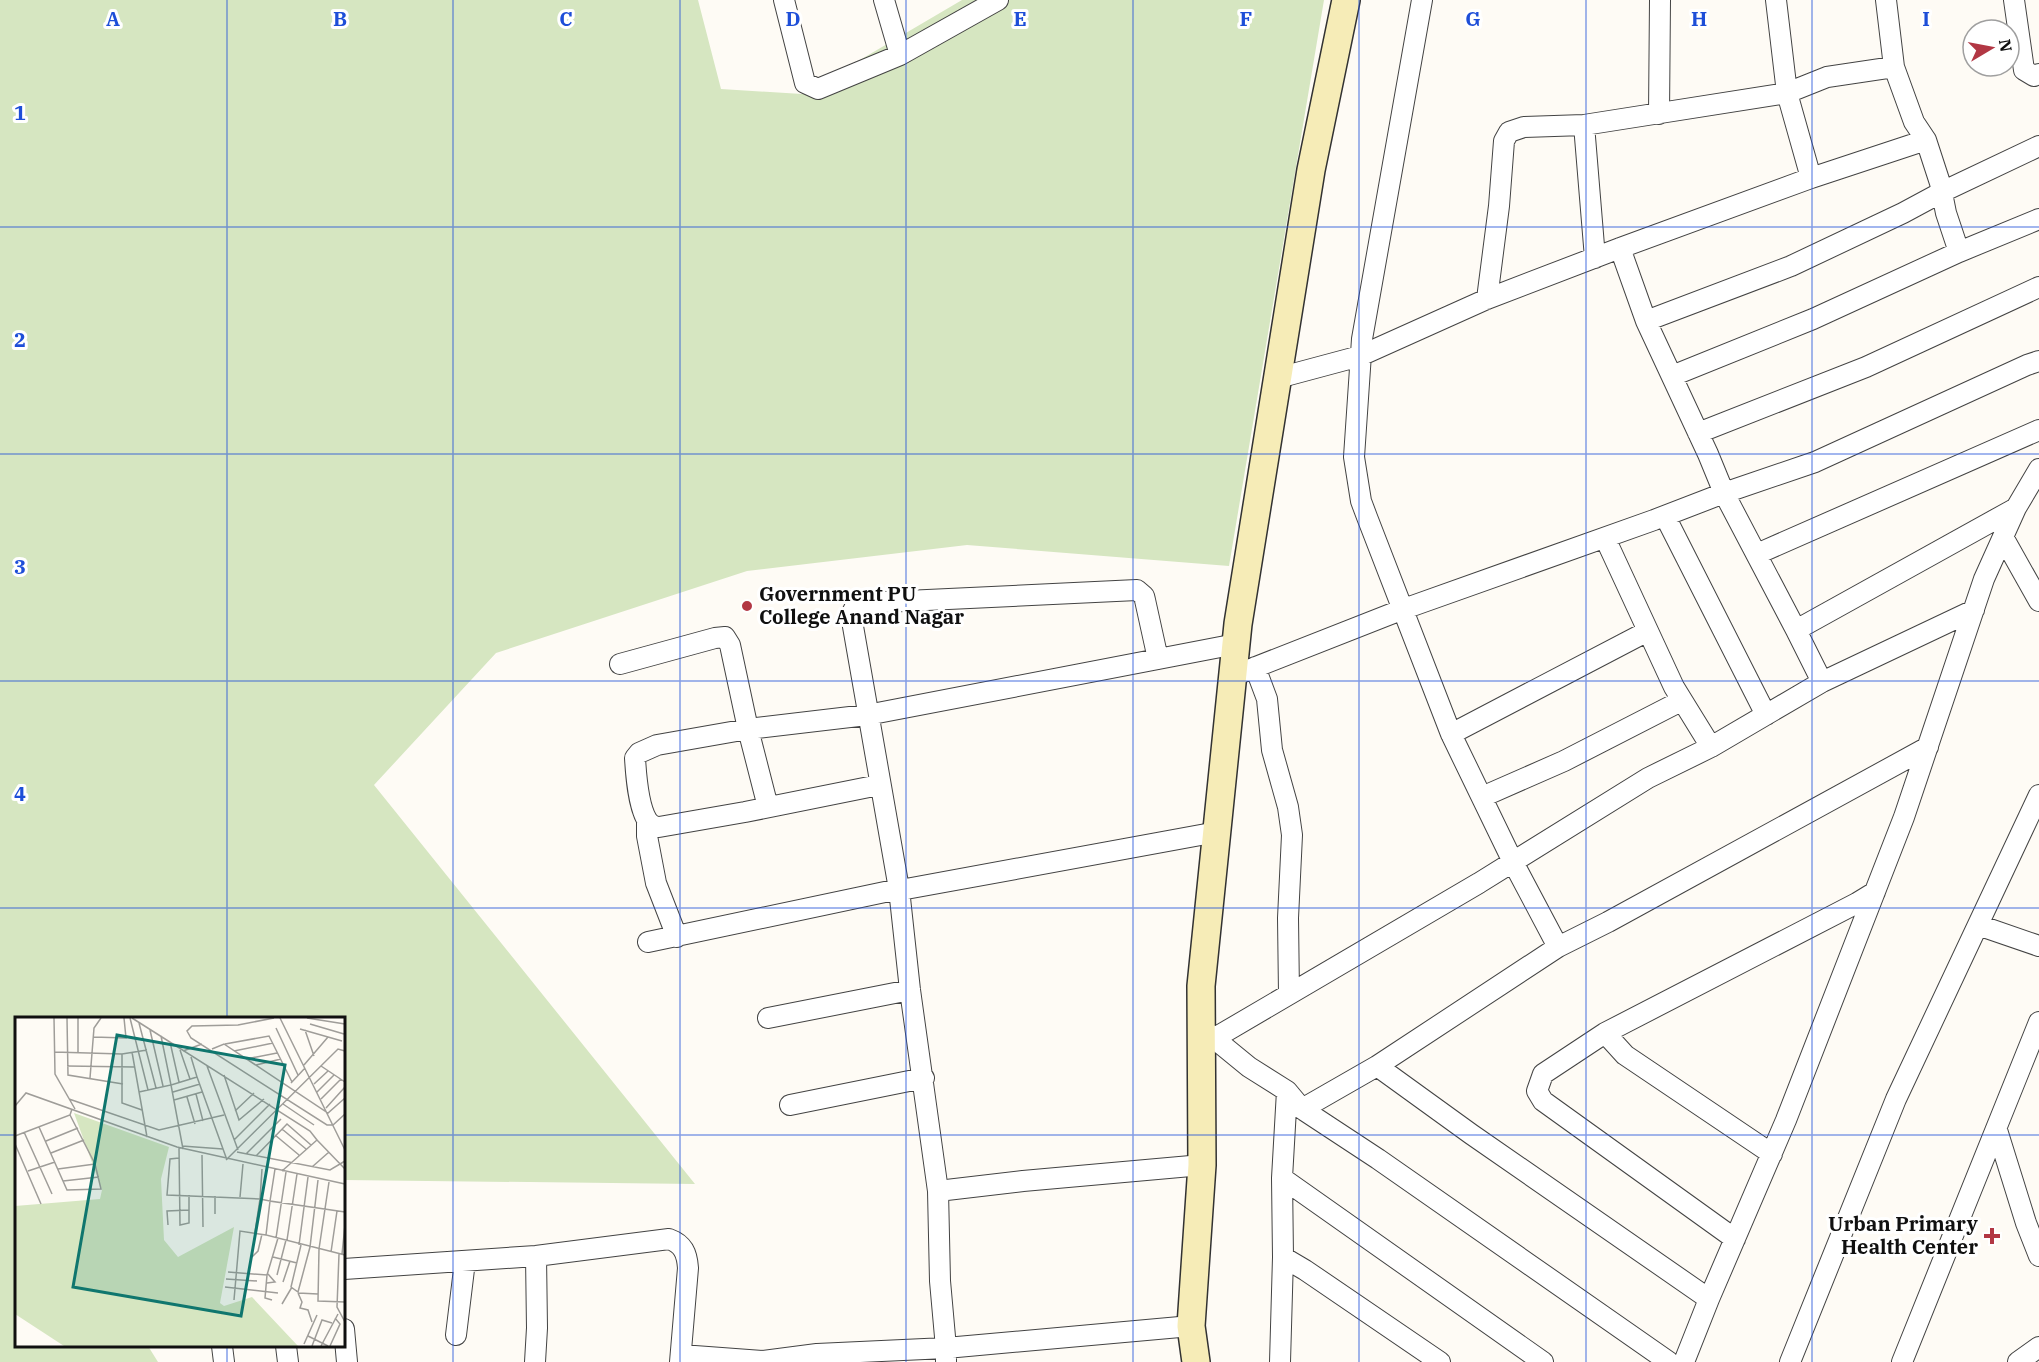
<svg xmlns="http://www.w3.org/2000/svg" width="2039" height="1362" viewBox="0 0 2039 1362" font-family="'IBM Plex Serif',serif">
<rect width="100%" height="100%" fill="#fefbf5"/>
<!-- green -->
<path fill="#d6e6c1" d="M0 0H698L721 89 802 94 962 0H1324L1229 566 967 545 747 571 496 653 374 785 695 1184 344 1180V1018H16V1346H148L158 1362H0Z"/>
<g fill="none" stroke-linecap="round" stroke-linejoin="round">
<!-- street casing -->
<g stroke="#434343" stroke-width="22">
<path id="street" d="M784 0 805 83 818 89 900 55 998 0
M884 0 900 55
M1422 0 1362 339 1354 457 1361 501 1367 517 1451 734 1513 862 1558 947
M1776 0 1787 93 1811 178
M1886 0 1894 67 1914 122 1926 140 1940 183 1946 213 1959 252
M2014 0 2024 70 2034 76 2039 74
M1659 114 1660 0
M1584 125 1595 258
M1620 248 1646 321 1708 454 1724 493 1815 462 2027 365 2039 361
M1487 299 1499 206 1504 141 1509 132 1524 127 1584 125 1787 93 1827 77 1894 67
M1646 321 1791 266 1903 213 1942 192 2039 146
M1672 376 1813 319 1959 252 2039 219
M1278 378 1360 356 1487 299 1620 248 1811 178 1926 140
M1698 433 1866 367 2039 287
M1665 516 1766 715
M2003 537 2039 601
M1605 538 1674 687 1711 747
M1757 554 2039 430
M1796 630 2016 508
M1158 659 1145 600 1144 596 1137 590 863 603 855 607 851 615 899 889 910 990 938 1191 940 1281 946 1348 1191 1326
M620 664 715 638 725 637 730 645 748 729 768 807
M1255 667 1267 699 1272 750 1288 807 1292 835 1288 918 1289 994
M1822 682 1974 610
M1451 734 1648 631
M879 785 745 812 659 827C654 827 650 825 647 820 638 805 636 775 635 758L639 753 657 745 748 729 867 715 1236 644
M1482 797 1564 761 1681 701
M647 821V836L656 883 677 937
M1978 925 2039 946
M648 942 899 889H906L1217 832
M768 1018 910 990
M1205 1031 1249 1067 1287 1091 1302 1109 1378 1159 1669 1362
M1605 1033 1625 1055 1772 1154
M1213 1039 1479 883 1648 778 1711 747 1822 682 1796 630 1724 493 1654 520 1401 610 1233 676
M1377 1066 1471 1134 1709 1299
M790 1105 924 1078
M1302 1109 1377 1066 1558 947 1608 922 1928 747
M1997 1130 2026 1223 2039 1256
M1282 1178 1543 1362
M938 1191 1023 1181 1202 1165
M1735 1239 1543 1101 1537 1091 1543 1074 1605 1033 1857 903 1875 892
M1283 1257 1305 1270 1440 1362
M344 1269 536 1256 669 1239C683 1244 687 1253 688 1268L680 1362
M344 1329 347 1362
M456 1335 465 1261
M222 1346 224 1362
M286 1346 288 1362
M681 1355 762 1361 817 1354 946 1348V1362
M535 1362 537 1328 536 1256
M1280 1362 1283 1257 1282 1178 1287 1091
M1684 1362 1709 1299 1786 1120 1904 817 1984 579 2016 508 2039 469
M1790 1362 1896 1099 2039 795
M1902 1362 2039 1022
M2018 1362 2039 1347"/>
</g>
<!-- secondary casing -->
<g stroke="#323232" stroke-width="30">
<path id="secondary" d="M1196 1362 1191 1326 1202 1165 1201 986 1238 624 1311 170 1346 0"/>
</g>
<!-- street -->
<use href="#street" stroke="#fff" stroke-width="20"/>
<!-- secondary -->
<use href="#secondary" stroke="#f6ecb7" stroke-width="27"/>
</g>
<!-- grid -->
<path fill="none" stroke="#1d4ed8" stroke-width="1.5" stroke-opacity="0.55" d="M227 0V1018M453 0V1362M680 0V1362M906 0V1362M1133 0V1362M1359 0V1362M1586 0V1362M1812 0V1362M0 227H2039M0 454H2039M0 681H2039M0 908H2039M0 1135H16M344 1135H2039M227 1346V1362"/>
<!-- markers -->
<g fill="#b23744" stroke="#fff" stroke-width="2">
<circle cx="747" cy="606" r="6"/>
<path d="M1989 1227h6v6h6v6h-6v6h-6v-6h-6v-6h6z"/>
</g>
<g text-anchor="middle" stroke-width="6" stroke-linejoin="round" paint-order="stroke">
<!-- poi labels -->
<g font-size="20" font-weight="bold" fill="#101010" stroke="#fff" text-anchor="start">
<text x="759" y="601">Government PU<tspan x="759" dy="23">College Anand Nagar</tspan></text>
<text x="1978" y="1231" text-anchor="end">Urban Primary<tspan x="1978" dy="23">Health Center</tspan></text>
</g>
</g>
<!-- overview -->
<g transform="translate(15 1017)">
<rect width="330" height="330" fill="#fefbf5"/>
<path d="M59 96 154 130 146 162 149 223 163 240 219 210 205 286 209 289 237 280 283 329H49L0 297V189L85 182 87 173Z" fill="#d6e6c1"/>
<path fill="none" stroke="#9f9d99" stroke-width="1.5" d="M39 1 40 57 60 92M52 1 53 58 108 67M63 1V35M115 1 133 73M117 1 295 114 302 123 267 154M259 1 223 8 177 9 172 14 176 21 312 108H318L330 97M265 1 330 133M292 1 330 7M124 6 141 71M295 7 329 17M261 11 283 58M285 12 327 24M135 13 148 69M290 13 299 39M78 20 111 21 109 1M155 25 164 65M210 27 254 19 277 65M197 32 209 27 313 96 330 81M165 33 175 62M168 34 187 27M219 34 258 26M39 35 107 37 132 33M117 35 132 120M107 37V86L127 93M176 40 182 60M231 42 262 36M241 48 266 42M289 48 313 20M52 49 119 50M192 49 223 133M306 49 330 65M209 58 224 103 249 82M75 61 79 11 86 1M276 66 290 51M299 67 313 54M124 75 156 68 146 19M158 75 185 67M302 75 319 58M181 77 188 104M172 80 180 107M54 82 144 113 209 98M306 82 326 62M159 83 187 75M268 87 299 108M0 89 11 76 162 130 330 167M311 91 330 70M220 94 239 76M24 110 52 173 86 172 80 147 55 98M267 112 291 132M9 115 37 177M260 118 284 138M0 119 55 98 57 92M219 123 255 87M302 123 330 152M31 124 63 111M0 127 26 187M167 129 208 132M164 131 165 208 174 206V178M168 132 156 68 182 60 212 143M222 135 315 153 330 144M36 136 69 123M231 137 266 102M187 138 188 210M241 139 272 107 296 128M164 141 155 142 152 178 245 182 247 152M211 143 323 32 330 34M297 150 314 135M43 152 80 147M260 152 255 184 330 195M13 154 40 145M48 164 84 160M314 165 304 232 303 284 330 285M200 179V197M225 180 228 147M153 208 152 194 174 193M240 215 245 182 255 184 251 218 330 238M261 221 271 155M272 223 282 157M284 228 293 160M286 228 276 270 283 275 295 230 303 163M316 235 322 194M324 237 322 290 330 305M327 237 330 208M237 240 243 234 247 217M258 240 282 246M213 255 252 258 263 221M252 258 250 281 257 283M262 258 271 223M211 262 242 264M268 265 275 244M252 266 260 265 253 257M210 270 263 276M283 276 287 285 285 291 293 293 297 305M283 276 303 277M219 283 225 214 251 218M267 287 277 270M293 319 313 329M289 327 302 298M297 329 307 303 317 306M306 329 323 297M315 329 325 307 320 301"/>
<path fill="#0f766e" fill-opacity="0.15" stroke="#0f766e" stroke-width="3" d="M102 18 270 48 226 299 58 270Z"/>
<rect width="330" height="330" fill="none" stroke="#101010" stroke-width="3"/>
</g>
<g font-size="20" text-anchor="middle" font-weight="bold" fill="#1d4ed8" stroke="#fff" stroke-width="6" stroke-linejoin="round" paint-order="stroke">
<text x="113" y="26">A</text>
<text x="340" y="26">B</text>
<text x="566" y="26">C</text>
<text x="793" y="26">D</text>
<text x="1020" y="26">E</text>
<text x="1246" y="26">F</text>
<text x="1473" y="26">G</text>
<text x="1699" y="26">H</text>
<text x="1926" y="26">I</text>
<text x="20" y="120">1</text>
<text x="20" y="347">2</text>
<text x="20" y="574">3</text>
<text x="20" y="801">4</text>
</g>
<!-- north arrow -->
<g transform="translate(1991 48) rotate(80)"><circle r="28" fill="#ffffff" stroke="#9f9f9f" stroke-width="1.5"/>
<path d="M0-4.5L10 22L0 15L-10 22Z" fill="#b23744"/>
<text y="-9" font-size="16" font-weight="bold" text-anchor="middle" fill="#101010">N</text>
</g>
</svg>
